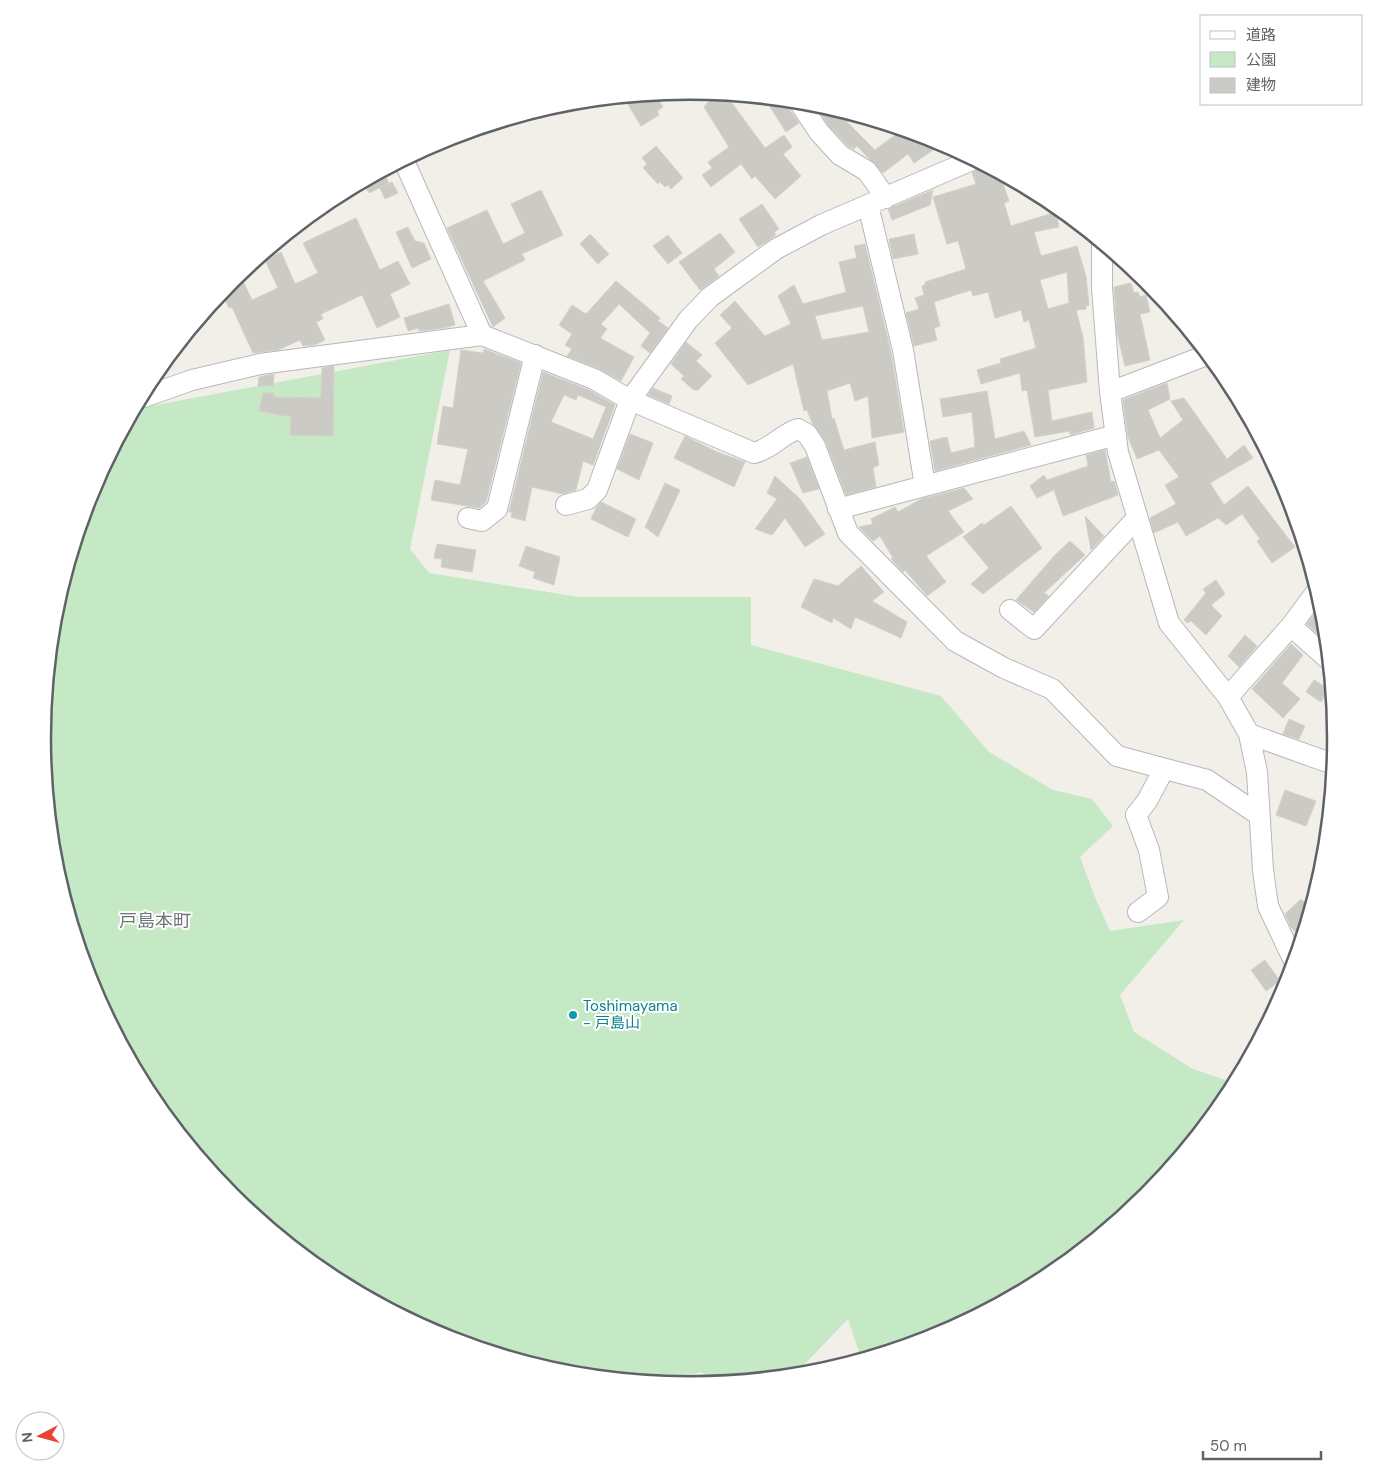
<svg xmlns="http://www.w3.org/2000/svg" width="1378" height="1476" viewBox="0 0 1378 1476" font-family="'DM Sans','Noto Sans JP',sans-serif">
<rect width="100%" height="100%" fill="#f1efe8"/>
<!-- green -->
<path fill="#c5e8c5" d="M450 350 410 549 429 573 579 597H751V645L941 696 989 752 1053 790 1092 799 1113 826 1080 857 1094 895 1110 931 1184 920 1120 995 1134 1032 1193 1069 1234 1083 1226 1097 1146 1195 1048 1276 936 1335 861 1358 848 1319 795 1374 719 1382 701 1372 665 1382 563 1372 441 1335 330 1275 232 1195 151 1097 92 985 55 864 43 738 55 612 92 490 135 409Z"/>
<!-- building -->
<path fill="#cccac5" stroke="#d6d1c6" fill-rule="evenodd" d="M715 94 726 95 765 148 784 135 792 147 783 154 801 176 775 199 755 176 752 179 741 164 711 187 702 175 712 168 708 162 729 147 704 107Z
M655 95 663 107 657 111 659 115 641 126 626 101 633 97Z
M765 99 787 101 789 109 799 123 786 132Z
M815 104 847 114 842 117 875 150 902 130 942 144 914 163 908 154 883 173 857 146 854 149 848 146 828 125Z
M656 146 683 178 671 189 668 185 665 187 660 182 658 184 643 168 647 164 642 158Z
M982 165 1000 175 1009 201 1004 203 1011 226 1056 212 1059 227 1034 232 1041 256 1077 246 1086 276 1089 305 1086 306V309L1076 310 1083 337 1087 382 1048 390 1052 421 1092 412 1094 428 1070 435V431L1035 437 1027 390 1022 391 1020 373 981 384 977 370 1001 363 1000 359 1036 348 1029 320 1024 322 1021 310 995 318 988 292 973 296 971 290 934 302 940 326 934 328 937 340 914 346 906 313 919 309 915 298 924 295 922 286 926 284 925 282 966 269 958 241 947 244 933 197 976 184 972 173ZM1067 272 1069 303 1048 309 1040 280Z
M383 172 389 183 369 193 363 183Z
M392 182 398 193 385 199 380 188Z
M541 190 563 235 522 254 525 260 483 281 505 318 493 327 447 228 487 210 503 244 525 233 511 204Z
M933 190 930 205 892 220 888 209Z
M762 204 779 229 774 232 776 235 758 247 739 219Z
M356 218 380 270 398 261 410 284 390 294 400 317 377 328 362 295 321 314 323 319 316 322 325 340 314 345 303 346 300 340 278 350 253 353 232 307 229 308 222 293 232 281 241 277 252 300 278 288 265 260 281 252 295 284 318 273 303 243Z
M408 227 415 241 424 243 431 259 412 268 396 232Z
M720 233 735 252 714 269 719 276 700 290 679 262Z
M590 234 609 254 598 264 580 244Z
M914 234 918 254 893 259 889 239Z
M668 235 682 253 668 264 653 246Z
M865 244 891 352 904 432 872 438 868 396 855 401 850 383 827 391 832 419 834 418 844 450 875 442 879 465 873 468 876 487 846 495 826 442 812 423 807 410 804 411 793 364 748 385 715 343 732 328 720 315 735 301 765 336 791 324 778 296 794 285 803 304 846 292 839 262 857 258 854 246ZM863 306 869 332 822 340 815 316Z
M616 281 660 318 658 321 668 328 650 353 641 346 650 333 619 304 601 324 607 329 600 338 634 357 621 381 598 368 567 356 572 349 565 345 572 334 559 325 572 305 586 314Z
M1131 283 1134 293 1138 292 1140 297 1146 295 1150 312 1140 314 1150 360 1125 366 1117 333 1114 287Z
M449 304 455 325 444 328 419 331 418 328 408 331 404 318Z
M686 342 702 355 696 361 712 376 698 390H694L681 379 684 376 671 364Z
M484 349 521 363 486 502 479 508 431 500 435 480 460 485 468 449 437 444 443 406 453 408 461 350 483 353Z
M334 366 333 436 290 435 291 417 259 411 263 393H274V397L321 398 322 368Z
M543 372 589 390 615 405 593 465 583 461 576 490 563 494 532 487 525 521 511 517 512 512H509ZM564 395 576 400 578 395 606 407 593 439 551 422Z
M274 374 273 386H258L259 377Z
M1167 383 1170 399 1148 410 1160 438 1183 420 1171 401 1184 398 1227 459 1244 445 1253 458 1210 483 1224 505 1248 486 1295 547 1272 563 1257 541 1260 539 1242 514 1226 525 1218 518 1186 536 1178 522 1154 533 1150 518 1176 504 1165 485 1179 477 1159 450 1137 459 1128 437 1123 400Z
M653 388 672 396 669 404 648 395Z
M987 391 995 439 1024 431 1031 445 935 471 930 441 947 437 951 453 975 447 972 412 943 417 940 399Z
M630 434 653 443 639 480 617 469Z
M685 436 717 452 745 462 734 487 674 458Z
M1105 450 1111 482 1114 481 1118 495 1063 516 1054 490 1037 498 1030 486 1044 475 1047 480 1088 466 1086 455Z
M807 457 819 489 803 493 790 463Z
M775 476 800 499 825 534 805 547 785 518 772 535 755 529 777 499 767 493Z
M665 483 680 490 658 537 645 527Z
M964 488 973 499 948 511 964 532 926 556 946 582 927 596 905 570 903 572 891 559 893 558 880 536 873 541 859 527 873 524 871 519 895 507 898 512 921 499Z
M601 502 636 519 628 537 591 519 596 508Z
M1011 506 1042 548 983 594 971 584 989 568 963 537 982 523 984 525Z
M1085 516 1104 536 1091 550Z
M1070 541 1085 555 1044 593 1049 596 1034 612 1016 600 1055 555Z
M437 544 476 550 472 572 441 567 442 559 434 558Z
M526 546 560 557 554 585 533 578 535 572 519 566Z
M861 566 884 592 872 601 907 622 901 638 855 617 851 629 833 618 832 623 801 607 814 579 838 586Z
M1216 580 1225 594 1211 605 1222 616 1206 635 1191 621 1187 623 1184 620 1206 593 1203 589Z
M1318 610 1323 615 1325 627 1319 635 1307 624Z
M1245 635 1257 646 1239 667 1228 656Z
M1291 644 1303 655 1282 683 1300 699 1283 718 1252 689Z
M1314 680 1329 689 1321 702 1306 692Z
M1289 719 1305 726 1299 739 1283 734Z
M1285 790 1316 801 1306 826 1276 815Z
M1301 899 1310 909 1301 938 1291 927 1285 914Z
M1265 960 1280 981 1266 991 1251 970Z"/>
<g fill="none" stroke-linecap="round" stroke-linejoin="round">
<!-- minor casing -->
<g stroke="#b5b8bc" stroke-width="22">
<path id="minor" d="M799 102 819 132 840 155 867 171 886 198
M404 161 482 335
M868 205 903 350 925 486
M1102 244V288L1110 392 1118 452 1169 623 1228 697 1249 734 1257 772 1263 870 1268 906 1294 961
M1110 392 1207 355
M141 398 192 380 260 364 482 335 594 379 630 400 754 453C771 449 782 434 798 429L807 434 815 446 848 533 955 641 1004 668 1052 689 1117 756 1207 780 1259 815
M566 505 588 499 597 490 630 400 688 320 710 297 776 249 821 225 972 160
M838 509 1116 435
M468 518 482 521 497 509 535 355
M1010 610 1034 629 1137 518
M1291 626 1328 659
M1228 697 1291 626 1317 591
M1249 734 1333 764
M1138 912 1158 897 1149 850 1136 815 1147 801 1164 769"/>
</g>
<!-- minor -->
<use href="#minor" stroke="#fff" stroke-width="20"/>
</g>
<!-- markers -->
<circle fill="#0f9aa8" stroke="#fff" stroke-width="2" cx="573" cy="1015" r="5"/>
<g text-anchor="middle" stroke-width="4" stroke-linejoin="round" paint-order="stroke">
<!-- culture labels -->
<g font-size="15" fill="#0d838f" stroke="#fff" text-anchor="start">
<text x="583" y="1011">Toshimayama<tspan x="583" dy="17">- 戸島山</tspan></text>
</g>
<!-- quarter labels -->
<g font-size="18" fill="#70757a" stroke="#fff">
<text x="155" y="927">戸島本町</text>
</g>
</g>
<!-- crop -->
<path d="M0 0H1378V1476H0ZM51 738a638 638 0 1 1 1276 0a638 638 0 1 1-1276 0Z" fill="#fff" fill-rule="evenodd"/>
<path fill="none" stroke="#5f6368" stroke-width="2.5" d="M51 738a638 638 0 1 1 1276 0a638 638 0 1 1-1276 0Z"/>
<!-- legend -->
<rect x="1200" y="15" width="162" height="90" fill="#ffffff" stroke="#bfc1c3"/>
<rect x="1210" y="31" width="25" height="8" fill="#ffffff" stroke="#bfc1c3"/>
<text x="1246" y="40" font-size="15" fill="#5f6368">道路</text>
<rect x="1210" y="52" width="25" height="15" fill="#c5e8c5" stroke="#bfc1c3"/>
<text x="1246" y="65" font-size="15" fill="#5f6368">公園</text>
<rect x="1210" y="78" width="25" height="15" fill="#cccac5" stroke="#bfc1c3"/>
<text x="1246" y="90" font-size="15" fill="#5f6368">建物</text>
<!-- north arrow -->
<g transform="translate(40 1436) rotate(264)"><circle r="24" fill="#ffffff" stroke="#bfc1c3"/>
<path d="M0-4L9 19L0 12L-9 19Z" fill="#ea4335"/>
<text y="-8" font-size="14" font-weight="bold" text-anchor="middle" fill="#5f6368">N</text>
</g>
<!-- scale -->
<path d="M1203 1451v8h118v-8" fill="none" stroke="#5f6368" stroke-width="2.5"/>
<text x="1210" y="1451" font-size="15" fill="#5f6368" stroke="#ffffff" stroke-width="4" paint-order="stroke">50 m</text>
</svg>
